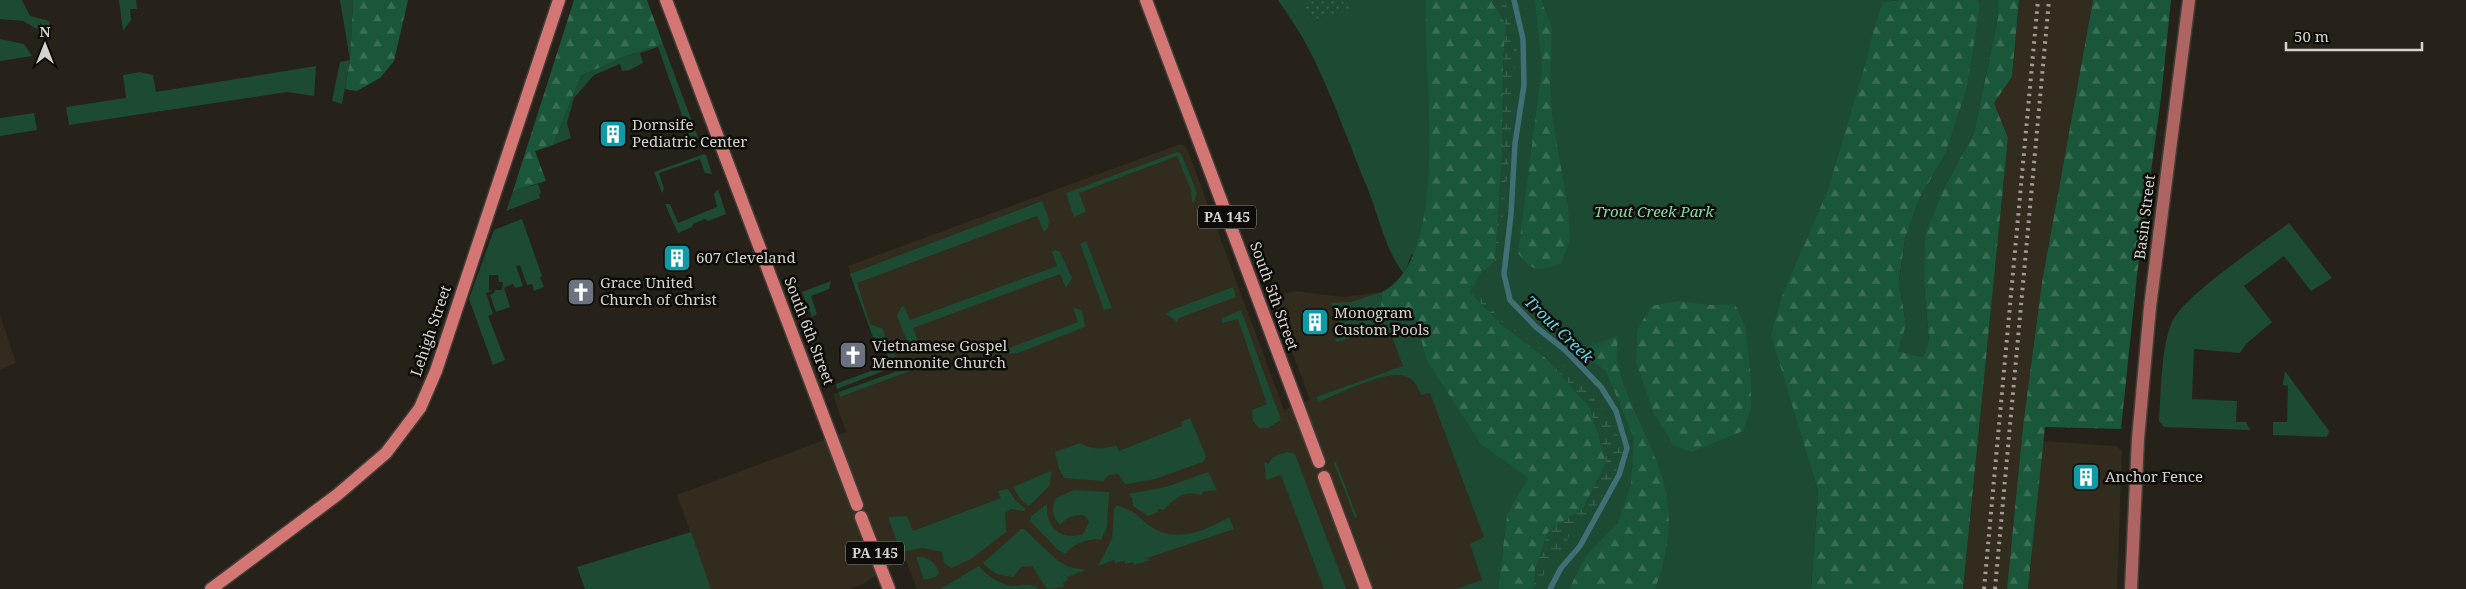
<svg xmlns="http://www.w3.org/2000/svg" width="2466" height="589" viewBox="0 0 2466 589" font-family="'Noto Serif',serif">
<defs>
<pattern id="forest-firs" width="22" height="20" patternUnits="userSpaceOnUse" patternTransform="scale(1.25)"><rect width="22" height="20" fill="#19563a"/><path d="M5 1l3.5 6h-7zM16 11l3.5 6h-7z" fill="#3a6d55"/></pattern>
<pattern id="wetland-marsh" width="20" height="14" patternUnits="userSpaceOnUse" patternTransform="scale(1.25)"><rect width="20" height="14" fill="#1c4a33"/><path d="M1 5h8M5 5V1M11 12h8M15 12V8" fill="none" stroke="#3c634f"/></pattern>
<pattern id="garden-dots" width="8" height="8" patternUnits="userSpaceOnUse" patternTransform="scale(1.25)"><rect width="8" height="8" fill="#1c4a33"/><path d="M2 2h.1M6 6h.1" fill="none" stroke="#3c634f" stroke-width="1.8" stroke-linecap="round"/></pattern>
</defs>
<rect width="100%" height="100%" fill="#26221a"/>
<!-- built -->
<path fill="#312c1d" d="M2019 0H2093L2042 282 2023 426 2007 589H1963L2008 138 1994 103 2012 77Z
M1180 144 1185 146 1188 151 1284 410 1310 400 1272 297 1295 291 1343 297 1382 292 1381 306 1416 320 1492 535 1486 589H917L906 561 900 560 863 584 850 589H711L677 495 846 432 833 394 895 372 881 339 869 326 848 266Z
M0 315 16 363 0 370Z
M2043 441 2116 446 2122 451 2117 589H2028Z"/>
<!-- green -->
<path fill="#1c4a33" d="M0 0H22L30 16 49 21 51 37 23 21 0 19Z
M119 0H136L137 9H130L131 20 123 31Z
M340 0H353L350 60 342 104 332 101 340 62 350 60Z
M1278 0H1899L1883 2 1808 457 1818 491 1811 589H1514L1507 515 1498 589H1456L1482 580 1470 544 1484 537 1430 393 1421 395C1418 387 1414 378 1404 376 1385 370 1337 395 1318 402L1316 397 1403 366 1392 337 1378 332 1368 333 1336 342 1335 339 1356 331 1353 323 1340 327 1331 303 1351 302 1382 292 1381 306 1416 320 1426 359 1412 253 1404 274C1384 248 1379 216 1367 187 1347 139 1327 80 1301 35 1294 23 1286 12 1278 0Z
M1978 0H1998V17L1974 133 1946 184 1924 286 1929 340 1923 357 1898 351 1906 325 1899 282 1905 239 1920 197 1944 157 1980 4Z
M0 39 24 44 32 56 0 61Z
M663 44 699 140 690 138 658 47 640 53 643 63 630 70 622 71 620 64 594 75 574 98 567 123 571 138 553 145 581 76 623 57Z
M316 66 314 96 287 92 69 125 66 107 126 98 123 75 140 72 153 75 156 92Z
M34 113 37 130 0 136V118Z
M1177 152 1181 153 1197 193 1194 202 1192 201 1191 190 1177 156 1079 193 1086 212 1074 217 1066 193Z
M704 154 706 155 712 174 705 173 700 159 659 173 664 189 662 193 654 172Z
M538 184 541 193 539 194 540 198 506 211 513 191Z
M718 189 726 214 708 221 705 219 693 224 692 227 678 233 665 204H670L678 223 717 207 714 194Z
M1042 201 1049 220 1048 228 1044 232 1037 216 857 283 870 324 883 329C888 344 891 359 909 362L890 369 888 364 891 363 881 341 873 337 850 274Z
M522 219 542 276 540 277 544 287 534 291 532 284 527 285 520 265 516 266 523 286 515 288 513 284 504 288 510 307 496 312 490 295 494 293 495 290H502L503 282H499L498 275H489V290L492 291 486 293 493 314 488 316 505 360 493 365 469 299 494 230Z
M2289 223 2332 278 2311 291 2284 256 2244 286 2272 322 2246 344 2240 353 2194 349 2192 399 2237 401 2236 422H2246L2250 430 2164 427 2159 421C2161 394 2161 346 2172 322 2183 296 2263 243 2289 223Z
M1086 241 1112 308 1104 310 1080 244Z
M1055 250 1060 252 1072 278 1066 288 1060 274 913 328 918 342 910 343 906 339 897 316 901 307 904 306 910 320 1057 266 1052 252Z
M831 281 829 289 811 296 817 314 812 317 802 292Z
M1233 287 1236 297 1179 318 1177 322 1166 314 1169 311Z
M1073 307 1082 311 1085 327 1018 353 991 355 1078 322Z
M1241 310 1281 420 1268 428H1259L1253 421 1252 410 1267 404 1238 319 1222 323V318Z
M884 366 886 370 837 389 836 384Z
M915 369 840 397 839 392 895 372Z
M2285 371 2329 431 2327 437 2273 435V422H2287L2288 386 2283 385Z
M1190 418 1206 456 1203 462 1155 479 1128 484H1125L1118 474 1109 475 1103 481 1064 478 1059 469 1055 452 1080 443C1092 450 1104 450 1116 445L1119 451 1182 426 1181 422Z
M1287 452 1295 454 1346 589H1324L1281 475 1266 480 1264 462 1268 464 1273 457Z
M1336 462 1357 517 1355 518 1334 463Z
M1051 471 1050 485 1029 506 1021 500 1013 487Z
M1208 472 1217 490 1202 492V495C1185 490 1175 497 1164 510L1158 509V512L1148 516 1133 506 1132 498 1128 494 1166 487Z
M1008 489 1016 501 1026 509 1024 511 1011 509 1005 513 1006 532 971 559 951 568 944 563 942 552 922 548 901 552 888 517 907 516 913 531 1001 498 998 491Z
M1074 490 1109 492 1107 527 1101 540C1091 537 1070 545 1066 554L1058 550 1030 521 1031 516 1047 504C1046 527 1060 541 1083 534L1089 522 1085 516C1073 513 1068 518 1060 525 1052 517 1051 509 1056 498Z
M1117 505C1123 508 1129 509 1135 513 1141 518 1146 524 1153 528 1178 543 1207 530 1229 517L1234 529 1147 558 1142 557 1151 560 1134 565 1133 562 1125 564 1124 561 1115 563 1114 560 1098 566 1112 539 1114 509Z
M1021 529H1024L1057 560 1069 567 1086 570 1067 577 1068 580 1063 583 1064 587 1047 589 1032 566 1021 567 1014 577C1001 576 991 573 983 563Z
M691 532 711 589H585L577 567Z
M916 557C928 556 936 562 939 573L936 577 924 580Z
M979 566C987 576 998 583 1012 586 1022 587 1030 581 1038 589H940Z"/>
<!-- forest -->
<path fill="url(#forest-firs)" d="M353 0H408L394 61 380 78 357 91 345 89 350 60Z
M574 0H647L663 44 623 57 581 76 553 145 535 151 546 181 513 191Z
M1426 0H1491L1506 25 1503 61 1502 154 1495 261 1479 275 1470 293 1502 325 1547 359 1590 408 1606 462 1584 507 1548 532 1535 569 1534 589H1498L1507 515 1528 478 1481 444 1426 359 1416 320 1381 306 1382 292C1453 256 1422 68 1426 0Z
M1535 0H1541L1552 28 1550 82 1552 115 1568 208 1570 241 1561 263C1539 272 1532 272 1518 253L1542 67Z
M1899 0H1978L1980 4 1967 87 1944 157 1920 197 1905 239 1899 282 1906 325 1898 351 1923 357 1929 340 1924 286 1925 235 1946 184 1974 133 1998 17V0H2019L2012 77 1994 103 2008 138 1963 589H1811L1818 491 1771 335 1782 296 1828 190 1866 62 1875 24 1883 2Z
M2093 0H2171L2161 98 2137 275 2121 429 2045 427 2028 589H2007L2023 426 2042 282Z
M1679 301 1709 305 1735 304 1746 329 1751 380V408L1743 431 1691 452 1674 445 1654 414 1636 362 1637 331 1651 306Z
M1618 335C1618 342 1616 351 1617 358 1622 390 1639 419 1651 448 1674 500 1674 536 1655 589H1569L1586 556 1618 523 1631 484 1634 438 1606 371 1579 351Z"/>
<!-- wetland -->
<path fill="url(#wetland-marsh)" d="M1491 0H1505L1517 48 1512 86 1514 109 1499 253C1495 268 1481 275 1474 289L1502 321 1570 369 1614 424 1623 453 1613 478 1591 515 1573 525 1565 546 1545 568 1541 589H1534L1535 569 1548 532 1584 507 1606 462 1590 408 1547 359 1502 325 1470 292 1479 275 1495 261 1502 154 1503 61 1506 25Z"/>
<!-- garden -->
<path fill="url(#garden-dots)" d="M1303 0H1346L1349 10 1310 22Z"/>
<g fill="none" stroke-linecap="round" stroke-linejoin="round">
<!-- stream -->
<path stroke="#407075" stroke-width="5.5" d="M1514 0 1523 39 1524 85 1515 144 1511 214 1504 274 1510 300 1536 327 1565 350 1601 387 1616 411 1627 448 1619 475 1580 546 1561 568 1550 589"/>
<!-- secondary casing -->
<g stroke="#423e37" stroke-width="15">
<path id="secondary" d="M2131 589 2138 439 2150 307 2189 0"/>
</g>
<!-- primary casing -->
<g stroke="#423e37" stroke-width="15">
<path id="primary" d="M666 0 857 505
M1146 0 1319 462
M1324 477 1366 589
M861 517 889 589
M211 589 337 495 386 453 420 408 436 371 559 0"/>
</g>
<!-- secondary -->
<use href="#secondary" stroke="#ae6562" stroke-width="12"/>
<!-- primary -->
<use href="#primary" stroke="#d47774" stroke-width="12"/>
<!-- rail -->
<path stroke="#a19e97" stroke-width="4" stroke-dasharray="2.5 5" stroke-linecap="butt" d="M1984 589 2038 0
M1995 589 2049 0"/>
</g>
<!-- icons -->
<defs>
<g id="building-square" transform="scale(1.4375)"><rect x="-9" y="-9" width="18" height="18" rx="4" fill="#0f9aa8" stroke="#0d0c08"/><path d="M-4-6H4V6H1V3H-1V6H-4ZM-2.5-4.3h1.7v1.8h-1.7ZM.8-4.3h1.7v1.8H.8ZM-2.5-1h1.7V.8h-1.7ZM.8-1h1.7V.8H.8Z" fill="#fff"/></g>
<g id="church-square" transform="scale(1.4375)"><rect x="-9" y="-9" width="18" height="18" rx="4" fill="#6b7280" stroke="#0d0c08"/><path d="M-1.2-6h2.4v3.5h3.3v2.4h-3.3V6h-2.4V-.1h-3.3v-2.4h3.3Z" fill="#fff"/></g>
</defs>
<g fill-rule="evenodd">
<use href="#building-square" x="613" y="134"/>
<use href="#building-square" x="677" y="258"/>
<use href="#church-square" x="581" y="292"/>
<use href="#building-square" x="1315" y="322"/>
<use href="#church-square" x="853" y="355"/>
<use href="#building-square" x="2086" y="477"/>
</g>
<g text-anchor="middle" stroke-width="5" stroke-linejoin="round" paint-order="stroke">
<!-- shield labels -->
<g fill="#0d0c08" stroke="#999792" stroke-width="1">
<rect x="1198" y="205.5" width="58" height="23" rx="4"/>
<rect x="846" y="541.5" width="58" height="23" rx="4"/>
</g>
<g font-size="14" font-weight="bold" fill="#d5d3cd">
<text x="1227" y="222">PA 145</text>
<text x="875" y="558">PA 145</text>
</g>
<!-- poi labels -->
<g font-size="15" fill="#d5d3cd" stroke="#0d0c08" text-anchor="start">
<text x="632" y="130">Dornsife<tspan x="632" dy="17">Pediatric Center</tspan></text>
<text x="696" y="263">607 Cleveland</text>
<text x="600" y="288">Grace United<tspan x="600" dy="17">Church of Christ</tspan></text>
<text x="1334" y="318">Monogram<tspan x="1334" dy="17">Custom Pools</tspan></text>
<text x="872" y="351">Vietnamese Gospel<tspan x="872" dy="17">Mennonite Church</tspan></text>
<text x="2105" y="482">Anchor Fence</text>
</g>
<!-- park labels -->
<g font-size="15" font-style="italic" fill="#84dcad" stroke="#0d0c08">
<text x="1654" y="217">Trout Creek Park</text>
</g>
<!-- street labels -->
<g font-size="15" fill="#d5d3cd" stroke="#0d0c08">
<text transform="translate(2145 217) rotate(-83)" y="5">Basin Street</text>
<text transform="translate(1274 296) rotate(70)" y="5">South 5th Street</text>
<text transform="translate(431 331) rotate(-71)" y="5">Lehigh Street</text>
<text transform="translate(809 331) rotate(69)" y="5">South 6th Street</text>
</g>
<!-- water labels -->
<g font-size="16" font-style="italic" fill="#5fd6e7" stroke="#0d0c08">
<text transform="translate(1559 329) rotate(44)" y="6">Trout Creek</text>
</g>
</g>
<!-- north arrow -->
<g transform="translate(45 45)" stroke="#0d0c08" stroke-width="4" paint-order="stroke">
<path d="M0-4L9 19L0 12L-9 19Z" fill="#d5d3cd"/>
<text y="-8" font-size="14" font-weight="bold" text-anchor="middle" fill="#d5d3cd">N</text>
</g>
<!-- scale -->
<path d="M2286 42v8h136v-8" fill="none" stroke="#d5d3cd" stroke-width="2.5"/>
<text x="2294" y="42" font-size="15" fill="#d5d3cd" stroke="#0d0c08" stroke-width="4" paint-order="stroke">50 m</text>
</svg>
